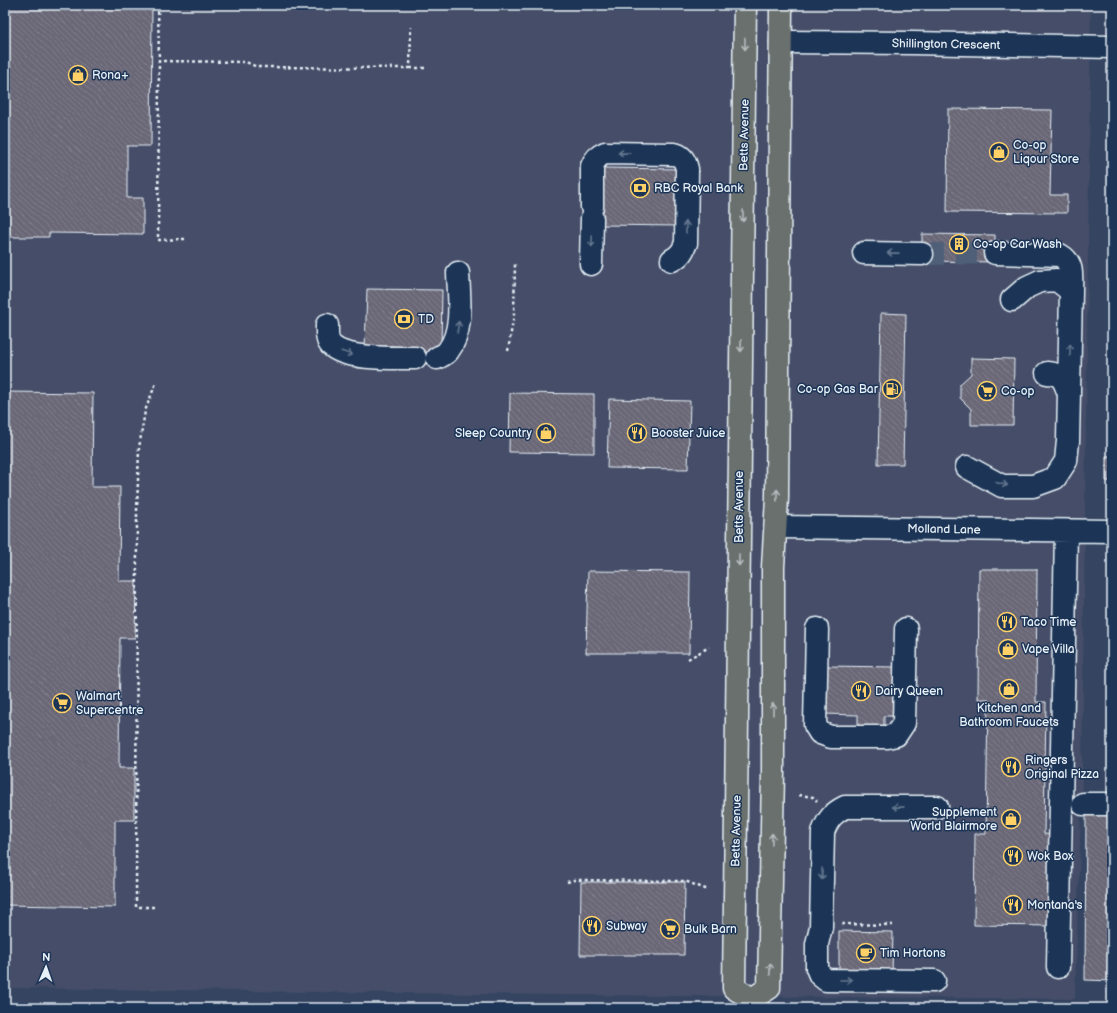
<svg xmlns="http://www.w3.org/2000/svg" width="1117" height="1013" viewBox="0 0 1117 1013" font-family="'Balsamiq Sans',sans-serif">
<defs>
<pattern id="building-back-hatch" width="6" height="6" patternUnits="userSpaceOnUse"><rect width="6" height="6" fill="#6b6777"/><path d="M-1 5l2 2M0 0l6 6M5-1l2 2" fill="none" stroke="#807d8b"/></pattern>
</defs>
<rect width="100%" height="100%" fill="#344461"/>
<filter id="ink" filterUnits="userSpaceOnUse"><feTurbulence type="fractalNoise" baseFrequency=".025" numOctaves="2"/><feDisplacementMap in="SourceGraphic" scale="8" xChannelSelector="R" yChannelSelector="G"/><feConvolveMatrix kernelMatrix="1 2 1 2 8 2 1 2 1" color-interpolation-filters="sRGB"/></filter>
<g filter="url(#ink)">
<!-- built -->
<path fill="#444e68" d="M5 5H1091L1082 780 1075 999 549 995 5 988Z"/>
<!-- building -->
<path fill="url(#building-back-hatch)" stroke="#e8f1f8" d="M5 5H152L151 146H127V198H143V234L49 233V237H5Z
M948 109 1052 110 1050 195H1067V213L947 212Z
M602 168 679 169V226L601 225Z
M922 234 995 235V262L922 261Z
M367 289 442 290 441 349 433 364 421 363 365 348Z
M881 313 906 314 903 464H878Z
M971 358 1014 359 1013 425H971V409L960 398V384L971 374Z
M5 392 93 393 92 487H120L119 581H136L135 638H120L119 768H134V820H115V907L5 905Z
M510 393 594 394V453L509 452Z
M609 399 690 401 688 469 607 468Z
M1106 456H1112V481H1106Z
M979 569H1037L1036 702H1046L1044 834 1055 835 1054 926 974 925 975 834H986L988 699H978Z
M588 571 690 572 689 653H586Z
M826 666 896 667V716H884V729H858V715L825 714Z
M1086 813H1112V981L1085 980Z
M581 882H685L684 955H580Z
M839 931 893 932 892 974H839Z"/>
<g fill="none" stroke-linecap="round" stroke-linejoin="round">
<!-- minor-tunnel -->
<path stroke="#4f5e78" stroke-width="22" stroke-dasharray="22 11" stroke-linecap="butt" d="M922 254 995 253"/>
<!-- minor casing -->
<g stroke="#e8f1f8" stroke-width="25">
<path id="minor" d="M781 42 912 43 1112 47
M592 207V166C595 159 598 156 605 153L673 154C682 155 685 160 687 169L686 243C683 251 680 256 672 260
M864 253 922 254
M995 253 1060 255C1074 263 1071 276 1071 291
M591 264 592 218
M327 325C327 332 326 341 332 346 347 360 394 358 415 358
M437 358C441 356 446 354 448 351 464 330 459 298 458 273
M1047 373C1063 374 1064 380 1069 394
M967 467 1002 486H1033L1055 478 1066 461 1068 441 1071 291 1057 280 1040 281 1027 287 1012 300
M776 527 1112 531
M817 629 815 725 820 733 831 737H887L896 735 904 723 906 629
M1083 804H1112
M1058 967 1066 531
M934 981 826 980 820 975 817 968V944L821 927 823 832C828 819 833 813 845 807H937"/>
</g>
<!-- major casing -->
<g stroke="#e8f1f8" stroke-width="25">
<path id="major" d="M745 5 734 988 752 999
M752 999 769 988 773 773V567L777 498 781 5"/>
</g>
<!-- path -->
<path stroke="#e8f1f8" stroke-width="2.5" stroke-dasharray="3 3" stroke-linecap="butt" d="M158 5 159 61
M410 68H428
M185 239 158 240 159 61 246 62 257 67 410 68 411 27
M508 351 514 314 515 263
M688 659 709 647
M799 795 813 797 817 801
M567 882 574 880 685 881 708 890
M154 907H136L137 510 139 448 145 411 156 383
M842 924 893 925"/>
<!-- minor -->
<use href="#minor" stroke="#1d3557" stroke-width="22"/>
<!-- major -->
<use href="#major" stroke="#6b706d" stroke-width="22"/>
</g>
<!-- one-way arrows -->
<defs><path id="oneway-shaft" d="M-6 0H5M1.5-3L5.5 0L1.5 3" fill="none" stroke-width="1.6" stroke-linecap="round" stroke-linejoin="round"/></defs>
<g stroke="#b6bdc0">
<use href="#oneway-shaft" transform="translate(745 44) rotate(90)"/>
<use href="#oneway-shaft" transform="translate(743 216) rotate(91)"/>
<use href="#oneway-shaft" transform="translate(741 346) rotate(91)"/>
<use href="#oneway-shaft" transform="translate(777 495) rotate(-89)"/>
<use href="#oneway-shaft" transform="translate(739 560) rotate(90)"/>
<use href="#oneway-shaft" transform="translate(773 709) rotate(-90)"/>
<use href="#oneway-shaft" transform="translate(772 839) rotate(-89)"/>
<use href="#oneway-shaft" transform="translate(770 969) rotate(-89)"/>
</g>
<g stroke="#64778f">
<use href="#oneway-shaft" transform="translate(624 153) rotate(-179)"/>
<use href="#oneway-shaft" transform="translate(686 227) rotate(-90)"/>
<use href="#oneway-shaft" transform="translate(592 241) rotate(92)"/>
<use href="#oneway-shaft" transform="translate(893 253) rotate(-179)"/>
<use href="#oneway-shaft" transform="translate(458 327) rotate(-82)"/>
<use href="#oneway-shaft" transform="translate(1070 350) rotate(-89)"/>
<use href="#oneway-shaft" transform="translate(347 353) rotate(18)"/>
<use href="#oneway-shaft" transform="translate(1002 484) rotate(14)"/>
<use href="#oneway-shaft" transform="translate(898 807) rotate(-179)"/>
<use href="#oneway-shaft" transform="translate(822 874) rotate(91)"/>
<use href="#oneway-shaft" transform="translate(846 980)"/>
</g>
</g>
<!-- icons -->
<defs>
<g id="shop-ring" transform="scale(1)"><circle r="9.5" fill="#1d3557" stroke="#ffd166" stroke-width="1.5"/><path d="M-5-2.5h2.3a2.7 3.5 0 0 1 5.4 0H5L5.5 6h-11ZM-1.5-2.5h3a1.5 2.3 0 0 0-3 0Z" fill="#ffd166"/></g>
<g id="bank-ring" transform="scale(1)"><circle r="9.5" fill="#1d3557" stroke="#ffd166" stroke-width="1.5"/><path d="M-6-4H6V4H-6ZM0-2.3a2.3 2.3 0 1 0 0 4.6a2.3 2.3 0 1 0 0-4.6Z" fill="#ffd166"/></g>
<g id="building-ring" transform="scale(1)"><circle r="9.5" fill="#1d3557" stroke="#ffd166" stroke-width="1.5"/><path d="M-4-6H4V6H1V3H-1V6H-4ZM-2.5-4.3h1.7v1.8h-1.7ZM.8-4.3h1.7v1.8H.8ZM-2.5-1h1.7V.8h-1.7ZM.8-1h1.7V.8H.8Z" fill="#ffd166"/></g>
<g id="fuel-ring" transform="scale(1)"><circle r="9.5" fill="#1d3557" stroke="#ffd166" stroke-width="1.5"/><path d="M-5.5-6h7V0h2V4h1.3V-2.5L3-4.5l.8-.8L6-3V5H2.5V1h-1V6h-7ZM-4.2-4.7v3.2H.2V-4.7Z" fill="#ffd166"/></g>
<g id="supermarket-ring" transform="scale(1)"><circle r="9.5" fill="#1d3557" stroke="#ffd166" stroke-width="1.5"/><path d="M-6-5.5h2.5l.6 2H6L4.5 2H-2.5L-4.4-4H-6ZM-1.5 3.2a1.3 1.3 0 1 0 .1 0ZM3 3.2a1.3 1.3 0 1 0 .1 0Z" fill="#ffd166"/></g>
<g id="restaurant-ring" transform="scale(1)"><circle r="9.5" fill="#1d3557" stroke="#ffd166" stroke-width="1.5"/><path d="M-5-6h1v4h1v-4h1v4h1v-4h1v5L-1.5 .5V6h-2V.5L-5-1ZM5-6V6H3V1.5H1.5Q1.5-4 5-6Z" fill="#ffd166"/></g>
<g id="cafe-ring" transform="scale(1)"><circle r="9.5" fill="#1d3557" stroke="#ffd166" stroke-width="1.5"/><path d="M-5.5-4.5H6V0H3Q3 3.5 0 3.5H-2.5Q-5.5 3.5-5.5 0ZM3-3.2v2h1.7v-2ZM-6 4.5H4V6H-6Z" fill="#ffd166"/></g>
</defs>
<g fill-rule="evenodd">
<use href="#shop-ring" x="78" y="75"/>
<use href="#shop-ring" x="999" y="152"/>
<use href="#bank-ring" x="640" y="188"/>
<use href="#building-ring" x="959" y="244"/>
<use href="#bank-ring" x="404" y="319"/>
<use href="#fuel-ring" x="892" y="389"/>
<use href="#supermarket-ring" x="987" y="391"/>
<use href="#shop-ring" x="546" y="433"/>
<use href="#restaurant-ring" x="637" y="433"/>
<use href="#restaurant-ring" x="1007" y="622"/>
<use href="#shop-ring" x="1008" y="649"/>
<use href="#shop-ring" x="1009" y="689"/>
<use href="#restaurant-ring" x="861" y="691"/>
<use href="#supermarket-ring" x="62" y="703"/>
<use href="#restaurant-ring" x="1011" y="767"/>
<use href="#shop-ring" x="1011" y="819"/>
<use href="#restaurant-ring" x="1013" y="856"/>
<use href="#restaurant-ring" x="1013" y="905"/>
<use href="#restaurant-ring" x="592" y="926"/>
<use href="#supermarket-ring" x="670" y="929"/>
<use href="#cafe-ring" x="866" y="953"/>
</g>
<g text-anchor="middle" stroke-width="3" stroke-linejoin="round" paint-order="stroke">
<!-- street labels -->
<g font-size="12" fill="#e8f1f8" stroke="#1d3557">
<text transform="translate(946 44) rotate(1)" y="4">Shillington Crescent</text>
<text transform="translate(744 135) rotate(-89)" y="4">Betts Avenue</text>
<text transform="translate(739 507) rotate(-90)" y="4">Betts Avenue</text>
<text transform="translate(944 529) rotate(1)" y="4">Molland Lane</text>
<text transform="translate(736 831) rotate(-89)" y="4">Betts Avenue</text>
</g>
<!-- poi labels -->
<g font-size="12" fill="#e8f1f8" stroke="#1d3557" text-anchor="start">
<text x="92" y="79">Rona+</text>
<text x="1013" y="149">Co-op<tspan x="1013" dy="14">Liqour Store</tspan></text>
<text x="654" y="192">RBC Royal Bank</text>
<text x="973" y="248">Co-op Car Wash</text>
<text x="418" y="323">TD</text>
<text x="878" y="393" text-anchor="end">Co-op Gas Bar</text>
<text x="1001" y="395">Co-op</text>
<text x="532" y="437" text-anchor="end">Sleep Country</text>
<text x="651" y="437">Booster Juice</text>
<text x="1021" y="626">Taco Time</text>
<text x="1022" y="653">Vape Villa</text>
<text x="875" y="695">Dairy Queen</text>
<text x="76" y="700">Walmart<tspan x="76" dy="14">Supercentre</tspan></text>
<text x="1009" y="712" text-anchor="middle">Kitchen and<tspan x="1009" dy="14">Bathroom Faucets</tspan></text>
<text x="1025" y="764">Ringers<tspan x="1025" dy="14">Original Pizza</tspan></text>
<text x="997" y="816" text-anchor="end">Supplement<tspan x="997" dy="14">World Blairmore</tspan></text>
<text x="1027" y="860">Wok Box</text>
<text x="1027" y="909">Montana's</text>
<text x="606" y="930">Subway</text>
<text x="684" y="933">Bulk Barn</text>
<text x="880" y="957">Tim Hortons</text>
</g>
</g>
<!-- margin -->
<rect width="1117" height="1013" fill="none" stroke="#1d3557" stroke-width="20"/>
<rect x="10" y="10" width="1097" height="993" fill="none" stroke="#e8f1f8" stroke-width="1.5" filter="url(#ink)"/>
<!-- north arrow -->
<g transform="translate(46 967) rotate(2)" stroke="#1d3557" stroke-width="3" paint-order="stroke">
<path d="M0-3L7 15L0 10L-7 15Z" fill="#e8f1f8"/>
<text y="-6" font-size="11" font-weight="bold" text-anchor="middle" fill="#e8f1f8">N</text>
</g>
</svg>
